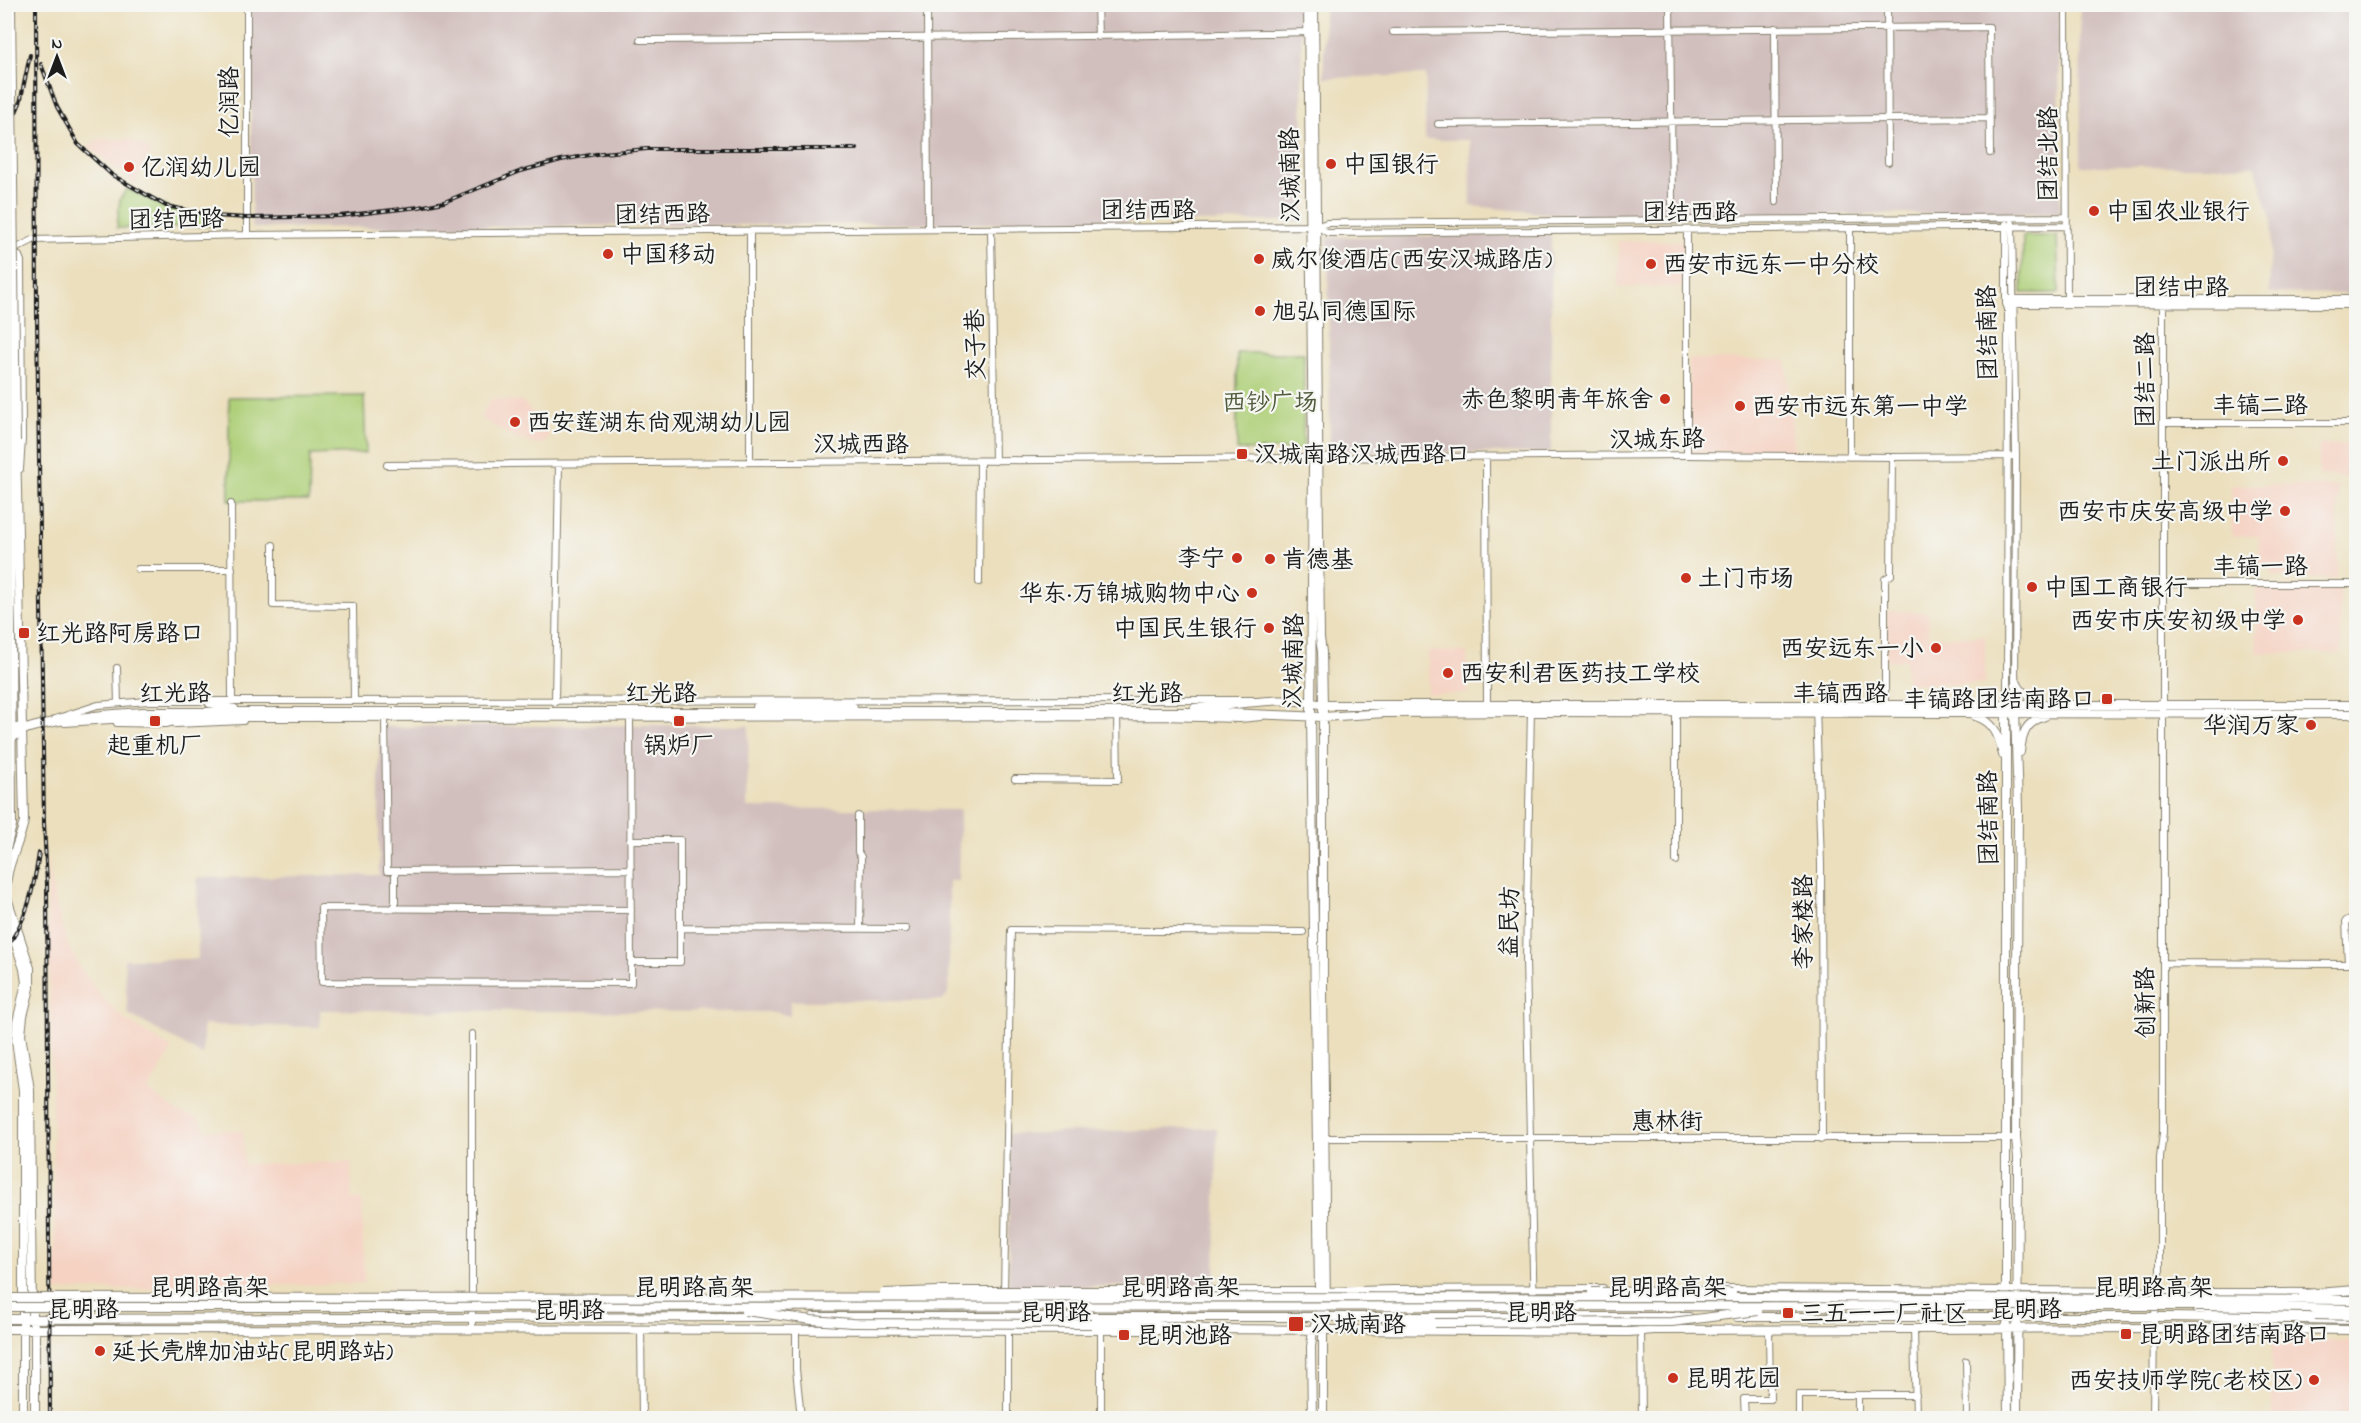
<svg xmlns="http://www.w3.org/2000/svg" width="2361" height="1423" viewBox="0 0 2361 1423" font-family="'Indie Flower','LXGW WenKai TC',sans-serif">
<rect width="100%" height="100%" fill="#f6f6f2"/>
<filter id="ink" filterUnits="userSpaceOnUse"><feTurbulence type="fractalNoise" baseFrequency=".0167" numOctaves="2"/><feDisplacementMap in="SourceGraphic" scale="12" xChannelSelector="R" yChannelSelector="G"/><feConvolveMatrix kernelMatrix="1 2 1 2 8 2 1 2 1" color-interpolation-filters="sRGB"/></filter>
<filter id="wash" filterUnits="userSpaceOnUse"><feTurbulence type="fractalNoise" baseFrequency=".008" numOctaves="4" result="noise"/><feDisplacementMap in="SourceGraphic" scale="24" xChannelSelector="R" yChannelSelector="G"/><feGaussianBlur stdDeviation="1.35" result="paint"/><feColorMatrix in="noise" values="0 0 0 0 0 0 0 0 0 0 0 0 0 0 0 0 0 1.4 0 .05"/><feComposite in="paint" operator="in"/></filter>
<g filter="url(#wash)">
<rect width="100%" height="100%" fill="#ebdfbd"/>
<!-- built -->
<path fill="#f5d2c2" d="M99 139H129L151 151 135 184 88 146Z
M1618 241H1683V287H1618Z
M1689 359 1786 360 1794 453 1689 452Z
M491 399 522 401 547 427 549 435 545 443 536 444 515 438 480 418Z
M2319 444 2356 445V478L2319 475Z
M2231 485 2338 486 2337 578 2272 576 2271 565 2258 564 2259 536H2232Z
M2256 587H2340L2341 653H2257Z
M1887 611 1928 612 1929 637 1985 636V684L1906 683V660H1886Z
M1428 651 1467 652V694H1428Z
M47 850 54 897 67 943 79 966 98 993 124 1019 172 1049 148 1091 179 1112 199 1119 205 1130 243 1131 244 1164 351 1162 352 1199 362 1200 364 1283 56 1291Z
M2272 1341H2356V1418H2272Z"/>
<!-- industrial -->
<path fill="#d1bfbd" d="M250 5H1301L1304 221 252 228Z
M1324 5H2059L2060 213 1577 216 1471 206 1470 140H1425L1426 75 1324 78Z
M2080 5H2356V294L2269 293 2272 221 2255 166H2081Z
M1551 235V453L1330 452 1328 237Z
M646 725 749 726 747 808 960 810 958 881H949V986L947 995 943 1000 790 1001V1016L774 1012 320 1010V1027L203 1025V1055L128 1014 124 959H198L197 878 379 875V727Z
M1217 1128 1215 1287 1009 1286 1008 1134Z"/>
<!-- green -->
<path fill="#adcf77" stroke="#64764a" stroke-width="1.5" d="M127 189 169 208 211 218 212 226 117 228 120 199Z
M2023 236H2057L2059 293H2022Z
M1237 353H1304L1303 450H1237Z
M364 396 366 453 310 455 309 501H229V397Z"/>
</g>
<g filter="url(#ink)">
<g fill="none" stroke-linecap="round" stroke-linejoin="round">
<!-- minor casing -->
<g stroke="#847e6c" stroke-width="8">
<path id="minor" d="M247 4V235
M927 4 928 229
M1097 4 1098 37
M1670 4 1672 203
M1887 4 1888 162
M2066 4 2067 301
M1775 28 1776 202
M1393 32 1989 27 1990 153
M640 40C864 38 1087 38 1311 32
M1438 124 1989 118
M2012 223 2016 456 2015 705
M2006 224V304L2008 309 2007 704
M1317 226 1328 233 2066 226
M991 229 995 461
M1850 229V457
M1687 230V455
M12 254 19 256 21 261 22 439 20 469
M15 254 17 248 33 240 247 235 1317 226 1327 223 2066 217
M2009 299H2356
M2009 304 2356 305
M2164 423H2356
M4 450 7 474
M1486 458 1487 706
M750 462V231
M387 465 1687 455 1892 457 2016 456
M231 504 232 701
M273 545V605L353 606 354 701
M138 569H232
M979 582 980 461
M2163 584H2356
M117 668 118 703
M2016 678C2020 692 2031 699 2045 703
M555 702 559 464
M209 704 235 708
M1816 706 1821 864 1822 1139
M1885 706V579L1891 575 1892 457
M1531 708 1526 960 1534 1316
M630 716C630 805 631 894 631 983L322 982 321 908 631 910
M385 717 387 871 631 869
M55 719 98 705 148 701 1252 700
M65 723 141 718 1162 717 1240 719 1261 717
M117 723 166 724 178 721
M176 724 243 721
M1015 779 1118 780 1117 713
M858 816V852L861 857 860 929
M630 840H680V962H631
M1676 861V713
M395 909V871
M680 928 906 929
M2163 963 2348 964 2346 921 2356 916
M1322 1138H2016
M1721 1288 2308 1292
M1322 1291 1393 1289 1603 1288
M1004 1293 1011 930 1303 932
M1914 1328 1916 1418
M472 1329V1034
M641 1329 642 1418
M1641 1329 1642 1418
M796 1330V1369L801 1418
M1966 1361 1967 1418
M1008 1418V1331
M1101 1418V1331
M1745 1418 1744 1399H1770L1769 1329
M1799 1418V1395H1858
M1858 1418V1395H1916
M2153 1418 2154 1317 2160 1292V1158L2163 1133V299"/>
</g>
<!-- major casing -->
<g stroke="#847e6c" stroke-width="10">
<path id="major" d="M1308 4 1313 465 1311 716 1319 1291V1317L1313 1330 1311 1347 1312 1418
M1314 4 1320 638 1322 652 1323 705V988L1326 1317 1323 1330V1418
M16 441 24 821C19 846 4 869 6 895L30 968V988L23 1016 21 1035 30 1090 32 1319 35 1329V1418
M757 707H853
M1195 708C1236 706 1283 694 1323 705H2356
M2006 709V1303
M2015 709 2018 808 2016 1138 2018 1157 2017 1418
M1975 716C1995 722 1999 736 2003 755
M4 732 23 726
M4 742C14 740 16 733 23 730 58 718 108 714 144 712H1204L1323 717 1385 713 1531 712 2356 714
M2020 752C2022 733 2026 722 2045 716
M4 857 12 825 10 441
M4 908 24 969 26 983 17 1022 16 1040 23 1090V1418
M813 1317H1689
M1737 1317H2169L2356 1320
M4 1319 768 1317
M2007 1324 2008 1418
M4 1329 1182 1330
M1200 1329 1629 1332 1654 1330 2154 1328 2356 1330"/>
</g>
<!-- highway casing -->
<g stroke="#847e6c" stroke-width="10">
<path id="highway" d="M1204 1291H1319
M1377 1291 1405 1294
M2197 1309 2248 1314 2315 1315
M1091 1324H1145L1206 1329
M1371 1329 1416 1323H1435"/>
</g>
<!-- minor -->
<use href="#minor" stroke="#fff" stroke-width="6"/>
<!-- major -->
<use href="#major" stroke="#fff" stroke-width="8"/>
<!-- highway -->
<use href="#highway" stroke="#fff" stroke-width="8"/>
<!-- rail casing -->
<g stroke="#1c1c1c" stroke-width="4">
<path id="rail" d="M36 4 37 317 44 823 47 884 50 1418
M41 64 57 107 78 144 112 175 166 206 215 216 247 218 340 216 419 207 444 202 521 171 561 160 602 153 647 149H857
M4 140 20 103 30 55
M4 950C27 923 34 887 39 853"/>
</g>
<!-- rail -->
<use href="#rail" stroke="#f6f6f2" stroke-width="1.5" stroke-dasharray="4.5" stroke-linecap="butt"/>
<!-- major-bridge casing -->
<g stroke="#847e6c" stroke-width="10" stroke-linecap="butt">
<path id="major-bridge" d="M11 4 16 441
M4 40 10 441"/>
</g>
<!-- highway-bridge casing -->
<g stroke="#847e6c" stroke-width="10" stroke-linecap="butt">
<path id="highway-bridge" d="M1592 1292 1716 1291 1732 1293
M884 1293 938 1291H1204
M2303 1294 2356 1290
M4 1298 1762 1297 2356 1300
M4 1307 2203 1306 2356 1309
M745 1311 812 1320 852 1323 1091 1324
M2315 1315 2356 1316
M1435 1323 1672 1322 1758 1311"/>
</g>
<!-- major-bridge -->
<use href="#major-bridge" stroke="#fff" stroke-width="8"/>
<!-- highway-bridge -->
<use href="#highway-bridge" stroke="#fff" stroke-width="8"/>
</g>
</g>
<!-- markers -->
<g fill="#c8321e" stroke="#f6f6f2" stroke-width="2">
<circle cx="1331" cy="164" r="6"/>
<circle cx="129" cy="167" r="6"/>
<circle cx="2094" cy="211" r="6"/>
<circle cx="608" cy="254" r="6"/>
<circle cx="1259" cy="259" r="6"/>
<circle cx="1651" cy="264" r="6"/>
<circle cx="1260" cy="311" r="6"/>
<circle cx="1665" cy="399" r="6"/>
<circle cx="1740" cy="406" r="6"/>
<circle cx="515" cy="422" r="6"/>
<rect x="1236" y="448" width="12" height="12" rx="3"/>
<circle cx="2283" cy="461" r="6"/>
<circle cx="2285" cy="511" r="6"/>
<circle cx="1237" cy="558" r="6"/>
<circle cx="1270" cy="559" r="6"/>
<circle cx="1686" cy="578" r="6"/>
<circle cx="2032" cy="587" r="6"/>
<circle cx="1252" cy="593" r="6"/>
<circle cx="2298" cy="620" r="6"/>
<circle cx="1269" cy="628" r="6"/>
<rect x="18" y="627" width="12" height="12" rx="3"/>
<circle cx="1936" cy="648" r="6"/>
<circle cx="1448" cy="673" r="6"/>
<rect x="2101" y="693" width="12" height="12" rx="3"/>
<rect x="149" y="715" width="12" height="12" rx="3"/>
<rect x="673" y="715" width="12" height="12" rx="3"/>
<circle cx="2311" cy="725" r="6"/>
<rect x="1782" y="1307" width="12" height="12" rx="3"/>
<rect x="1288" y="1316" width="16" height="16" rx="3"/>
<rect x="2120" y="1328" width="12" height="12" rx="3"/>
<rect x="1118" y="1329" width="12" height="12" rx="3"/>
<circle cx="100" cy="1351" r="6"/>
<circle cx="1673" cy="1378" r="6"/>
<circle cx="2314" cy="1380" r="6"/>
</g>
<g text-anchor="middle" stroke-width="4.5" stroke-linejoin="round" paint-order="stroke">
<!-- street labels -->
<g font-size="24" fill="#1c1c1c" stroke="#f6f6f2">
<text transform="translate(229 102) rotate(-90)" y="8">亿润路</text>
<text transform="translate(2048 154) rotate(-90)" y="8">团结北路</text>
<text transform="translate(1290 175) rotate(-91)" y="8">汉城南路</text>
<text x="1148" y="218">团结西路</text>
<text x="1690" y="220">团结西路</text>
<text transform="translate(662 214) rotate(-1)" y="8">团结西路</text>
<text transform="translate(176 219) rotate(-1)" y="8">团结西路</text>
<text x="2181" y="295">团结中路</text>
<text transform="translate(1987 333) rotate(-91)" y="8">团结南路</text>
<text transform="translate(975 345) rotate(-91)" y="8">交子巷</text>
<text transform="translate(2145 380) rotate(-90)" y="8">团结二路</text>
<text x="2260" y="413">丰镐二路</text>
<text transform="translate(1657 439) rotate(-1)" y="8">汉城东路</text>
<text x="861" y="452">汉城西路</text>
<text x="2260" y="574">丰镐一路</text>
<text transform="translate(1293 661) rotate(-89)" y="8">汉城南路</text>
<text transform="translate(175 693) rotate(-1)" y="8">红光路</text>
<text x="661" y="701">红光路</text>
<text x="1147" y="701">红光路</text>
<text x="1840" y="701">丰镐西路</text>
<text transform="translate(1988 818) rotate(-91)" y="8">团结南路</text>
<text transform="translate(1509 922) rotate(-89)" y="8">益民坊</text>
<text transform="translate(1803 922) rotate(-90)" y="8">李家楼路</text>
<text transform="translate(2145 1003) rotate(-91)" y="8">创新路</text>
<text x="1667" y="1129">惠林街</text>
<text x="209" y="1295">昆明路高架</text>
<text x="694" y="1295">昆明路高架</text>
<text x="1180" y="1295">昆明路高架</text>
<text x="1667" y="1295">昆明路高架</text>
<text x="2153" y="1295">昆明路高架</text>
<text x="83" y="1317">昆明路</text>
<text x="2026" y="1317">昆明路</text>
<text x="569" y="1318">昆明路</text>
<text x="1055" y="1320">昆明路</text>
<text x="1541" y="1320">昆明路</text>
</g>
<!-- poi labels -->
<g font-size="24" fill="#1c1c1c" stroke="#f6f6f2" text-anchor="start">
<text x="1343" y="172">中国银行</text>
<text x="141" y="175">亿润幼儿园</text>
<text x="2106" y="219">中国农业银行</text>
<text x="620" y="262">中国移动</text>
<text x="1271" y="267">威尔俊酒店(西安汉城路店)</text>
<text x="1663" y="272">西安市远东一中分校</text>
<text x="1272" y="319">旭弘同德国际</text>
<text x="1653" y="407" text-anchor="end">赤色黎明青年旅舍</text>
<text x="1752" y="414">西安市远东第一中学</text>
<text x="527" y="430">西安莲湖东尚观湖幼儿园</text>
<text x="1254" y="462">汉城南路汉城西路口</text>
<text x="2271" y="469" text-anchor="end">土门派出所</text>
<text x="2273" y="519" text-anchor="end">西安市庆安高级中学</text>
<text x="1225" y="566" text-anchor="end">李宁</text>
<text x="1282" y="567">肯德基</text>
<text x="1698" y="586">土门市场</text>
<text x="2044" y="595">中国工商银行</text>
<text x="1240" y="601" text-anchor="end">华东·万锦城购物中心</text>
<text x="2286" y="628" text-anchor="end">西安市庆安初级中学</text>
<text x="1257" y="636" text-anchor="end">中国民生银行</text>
<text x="36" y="641">红光路阿房路口</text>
<text x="1924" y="656" text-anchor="end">西安远东一小</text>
<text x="1460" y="681">西安利君医药技工学校</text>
<text x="2095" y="707" text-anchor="end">丰镐路团结南路口</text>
<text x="2299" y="733" text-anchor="end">华润万家</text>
<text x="155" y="753" text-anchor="middle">起重机厂</text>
<text x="679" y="753" text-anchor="middle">锅炉厂</text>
<text x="1800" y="1321">三五一一厂社区</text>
<text x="1310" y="1332">汉城南路</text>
<text x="2138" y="1342">昆明路团结南路口</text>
<text x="1136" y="1343">昆明池路</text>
<text x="112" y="1359">延长壳牌加油站(昆明路站)</text>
<text x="1685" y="1386">昆明花园</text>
<text x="2302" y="1388" text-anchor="end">西安技师学院(老校区)</text>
</g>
<!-- park labels -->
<g font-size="24" fill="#4f5b3c" stroke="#f6f6f2">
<text x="1270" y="410">西钞广场</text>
</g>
</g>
<!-- margin -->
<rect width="2361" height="1423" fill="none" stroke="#f6f6f2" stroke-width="24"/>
<!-- north arrow -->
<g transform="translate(57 57)" stroke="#f6f6f2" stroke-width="4.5" paint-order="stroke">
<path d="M0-4.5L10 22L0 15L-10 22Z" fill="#1c1c1c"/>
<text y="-9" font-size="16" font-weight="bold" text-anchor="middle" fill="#1c1c1c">N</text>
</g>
</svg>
